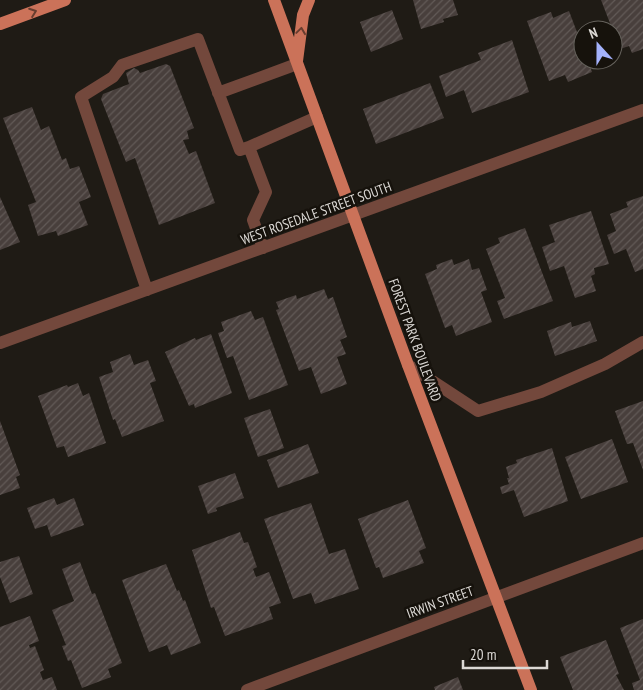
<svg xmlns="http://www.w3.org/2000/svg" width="643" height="690" viewBox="0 0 643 690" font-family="'PT Sans Narrow',sans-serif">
<defs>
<pattern id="building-hatch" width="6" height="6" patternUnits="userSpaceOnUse" patternTransform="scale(1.25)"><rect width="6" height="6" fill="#483f3c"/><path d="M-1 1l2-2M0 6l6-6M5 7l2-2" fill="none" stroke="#625a57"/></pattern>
</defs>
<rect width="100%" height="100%" fill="#1f1b15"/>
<!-- building -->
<path fill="url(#building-hatch)" d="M413 0H453L458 15 443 19 444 22 421 29Z
M601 0H643V49L632 53 629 46 620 49Z
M392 10 403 39 371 52 360 22Z
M569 11 583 48V60H588L592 72 568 82 565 75 549 81 527 21 551 12 553 18Z
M512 40 529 92 472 113 464 90 446 97 439 76 481 60 478 53Z
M166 64 170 66 194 128 187 131 189 139 183 140 189 154 196 151 215 203 159 225 135 158 126 162 101 99 103 94 129 84 126 73 134 68 138 70 140 73Z
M430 83 444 118 376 144 363 109Z
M32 107 41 130 49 126 62 160 66 158 70 169 79 166 91 197 79 202 88 225 58 236 56 231 38 236 28 205 36 202 3 118Z
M643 196V269L635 272 626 249 614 254 607 235 616 231 610 214 628 207 626 202Z
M0 197 20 242 0 250Z
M591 211 609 264 594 268 595 274 591 276 596 291 575 298 564 266 550 271 542 247 555 242 549 225Z
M525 228 553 301 504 319 497 301 505 298 486 249 500 243 498 238Z
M452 259 454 265 469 259 472 270 479 268 487 290 481 292 492 322 456 336 452 325 445 328 425 274 437 269 436 265Z
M324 289 328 299 333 297 347 337 340 340 346 354 337 357 347 384 321 394 311 367 299 371 276 310 279 309 276 302 296 295 297 299Z
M251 311 255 320 263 317 288 385 249 400 233 356 227 358 218 333 224 331 221 322Z
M590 321 597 341 555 356 547 331 571 322 572 327Z
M211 334 232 393 195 408 194 404 189 406 165 352 195 338 196 340Z
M130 354 134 365 148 360 156 381 150 383 164 421 122 437 115 419 113 420 99 377 113 372 110 362Z
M78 383 83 396 89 393 106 443 68 457 64 446 57 448 38 396 67 385 68 387Z
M643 401V470L633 443 627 444 615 411Z
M270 409 284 448 258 457 244 418Z
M0 421 20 475 16 477 20 488 0 495Z
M612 439 628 482 581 499 565 457Z
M308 444 319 473 278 488 267 460Z
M552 448 568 501 524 517 514 490 502 494 500 487 509 484 507 478H509L506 467 517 463 516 460Z
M235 473 244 498 216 508 217 511 208 514 198 486Z
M54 498 57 505 74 498 84 525 51 537 47 525 35 529 27 508Z
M408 500 426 548 419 551 424 563 383 578 379 567 376 568 358 519Z
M311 503 329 554 345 549 359 589 315 604 311 593 293 599 264 519Z
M240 532 244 543 248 542 257 567 253 569 256 577 269 572 281 603 269 607 273 619 225 636 214 607 211 608 192 550Z
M19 556 33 594 10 603 0 577V562Z
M80 562 92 594 95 593 122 663 108 669 111 677 82 688 71 660 68 661 62 646 66 645 52 610 74 601 62 569Z
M166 564 177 591 179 590 183 601 185 600 201 643 171 655 167 645 149 652 122 580Z
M30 616 39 641 29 645 30 648 35 646 44 670 40 672 43 680 52 677 57 690H0V627Z
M643 619V690H634L632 683 640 680 620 628Z
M606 640 619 674 616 675 624 690H573L560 657Z
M458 677 463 690H435L434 687Z"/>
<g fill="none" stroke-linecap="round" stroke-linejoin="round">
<!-- minor -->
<path stroke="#73483c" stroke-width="12" d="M218 93 297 64
M249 147 317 117
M147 290 81 97 113 77 122 65 198 39 240 150 249 147 266 192 253 220 263 248
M0 343 643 110
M408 365 478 411 541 392 605 364 643 342
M247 690 643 543"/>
<!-- major -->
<path stroke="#cb7259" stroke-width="12" d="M274 0 408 365 531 690
M0 24 65 0
M297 61 303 15 309 0"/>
</g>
<!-- one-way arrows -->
<defs><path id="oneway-chevron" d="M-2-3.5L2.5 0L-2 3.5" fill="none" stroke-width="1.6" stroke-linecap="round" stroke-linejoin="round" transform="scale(1.25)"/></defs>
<g stroke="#673d2f">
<use href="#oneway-chevron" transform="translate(33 12) rotate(-20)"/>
<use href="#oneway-chevron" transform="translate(301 31) rotate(-82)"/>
</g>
<g text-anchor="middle" stroke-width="5" stroke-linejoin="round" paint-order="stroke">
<!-- street labels -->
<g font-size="14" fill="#dcd9d5" stroke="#16120c">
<text transform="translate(316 213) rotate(-20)" y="5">WEST ROSEDALE STREET SOUTH</text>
<text transform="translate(415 340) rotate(70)" y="5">FOREST PARK BOULEVARD</text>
<text transform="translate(440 602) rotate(-20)" y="5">IRWIN STREET</text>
</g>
</g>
<!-- north arrow -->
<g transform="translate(598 45) rotate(339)"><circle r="24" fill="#16120c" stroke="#65625c"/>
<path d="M0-4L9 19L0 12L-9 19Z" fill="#a4b2fc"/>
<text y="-8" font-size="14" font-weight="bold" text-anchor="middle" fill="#dcd9d5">N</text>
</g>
<!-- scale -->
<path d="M463 660v8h84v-8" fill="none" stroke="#dcd9d5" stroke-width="2.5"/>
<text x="470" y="660" font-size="15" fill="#dcd9d5" stroke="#16120c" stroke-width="4" paint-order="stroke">20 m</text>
</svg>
